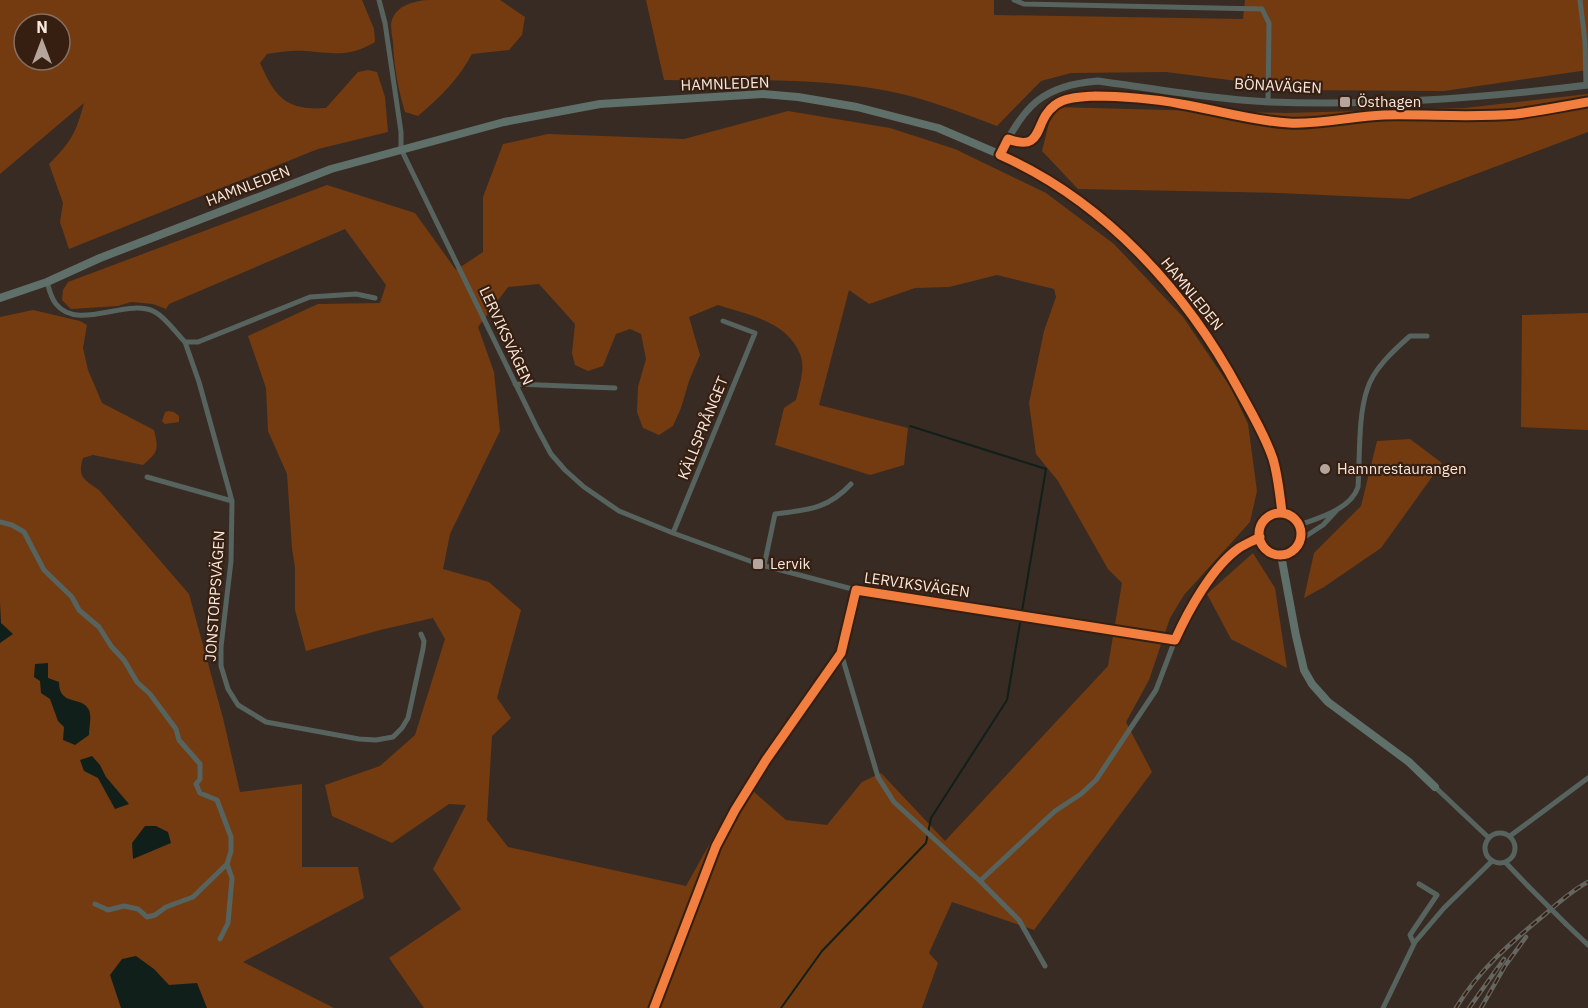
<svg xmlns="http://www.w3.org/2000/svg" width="1588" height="1008" viewBox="0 0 1588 1008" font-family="'IBM Plex Sans',sans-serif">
<rect width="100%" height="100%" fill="#382b23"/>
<!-- green -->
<path fill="#743b10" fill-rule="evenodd" d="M0 0H362L374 29 375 42C348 58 335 53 305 51 292 50 280 52 267 54L260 63C275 97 286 111 326 108L358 72 368 70 377 72 385 97 388 132 318 149 69 249 60 222 63 203 49 164C71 142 76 133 84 103L0 174ZM24 24H60V60H24Z
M428 0H500L525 17 522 35 509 50 472 54C458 80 440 97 418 116L405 112C398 89 394 67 393 42 392 37 391 29 391 24 394 6 413 1 428 0Z
M646 0H994V15L1243 19 1245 0H1588V70L1444 91 1286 90 1245 82 1166 72 1071 73 1041 81 997 126C962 113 925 98 888 91 815 77 738 81 664 80Z
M1588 94V132L1409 199 1279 193 1078 189 1042 151 1053 107 1286 113 1465 108Z
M788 111 890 128 955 149 1046 193 1114 244 1183 317 1231 388 1248 424 1257 491 1250 522 1184 595 1170 618 1149 680 1126 722 1152 772 1034 930 952 902 929 953 938 963 922 1008H424L389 958 461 909 433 869 466 805 449 804 392 843 332 816 325 785 380 766 415 735 445 639 433 618 380 630 306 651 295 610V568L292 548 287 474 268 431 266 388 248 336 318 304 380 303 386 285 345 229 169 304 166 309 153 304 131 302 118 306 71 309 62 300 63 290 68 282 327 185 415 213 456 270 483 252V197L503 144 548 134 684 139ZM997 275 1054 289 1056 297 1044 331 1029 403 1036 454 1058 481 1108 569 1122 583 1108 666 945 841 881 773 862 782 827 825 786 820 753 791 732 804 686 886 508 847 487 820 492 736 511 718 497 698 521 610 489 582 443 569 450 534 500 431 494 372 478 327 508 287 539 284 575 324 572 353 575 365 588 371 603 366 616 334 630 329 641 334 646 359 638 387 637 412 643 428 659 435 673 426 681 408 689 381 700 355 689 317 718 305C748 315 787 321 800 354 806 368 799 386 796 400L784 408 775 445 870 475 904 465 908 428 819 405 849 290 869 304 915 288 949 287Z
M33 310 80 321 87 325 83 348 88 370 102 403 154 430C159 450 158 452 143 465L93 455 83 458C77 477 84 480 99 490L189 594 223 718 240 792 302 784V867H358L364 898 243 962 334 1008H0V317Z
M1588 313V430L1521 427 1522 315Z
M168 411 174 412 179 416V422L165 424 162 421 165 412Z
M1410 439 1442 463 1381 548 1324 587 1304 598 1314 553 1361 506 1377 441Z
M1253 553 1275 588 1287 668 1231 639 1207 594Z"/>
<!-- water -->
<path fill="#111f1a" d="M0 603 1 623 13 634 0 643Z
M48 663V678L59 682C59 707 82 695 89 710 92 717 89 727 89 735L75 745 63 740 64 727 58 721 50 699 41 693 40 681 34 677 35 664Z
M92 756 100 765 106 777 129 804 115 809 98 778 84 771 80 760Z
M145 826H156L168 832 171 843 133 859 132 843Z
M136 956 154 969 169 985 197 983 207 1008H121L110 975 122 959Z"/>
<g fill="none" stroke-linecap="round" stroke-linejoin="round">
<!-- stream -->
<path stroke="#111f1a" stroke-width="2" d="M781 1008 822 951 926 843 931 818 1007 700 1046 469 910 426"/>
<!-- minor -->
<path stroke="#57635e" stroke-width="5" d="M379 0 385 23 401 132V149L537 428 551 454 565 470 584 487 619 511 673 533 758 564 856 590 1175 640
M1014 0 1024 4 1262 9 1269 23 1268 102
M1580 0 1585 42 1586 86
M47 282C49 289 51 298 56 304 78 332 127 297 155 312 166 318 176 333 185 342H198L310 297 356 294 375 298
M185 342 199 382 232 501 231 561 221 647V666L228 689 238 705 266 722 359 739 376 740 393 737 402 728 408 718 423 649 424 641 421 634
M515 384 615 388
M147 477 232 501
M0 522 12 525 24 532 44 570 72 597 79 610 99 627 111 646 124 660 137 682 150 694 176 729 179 740 200 764V779L196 784 200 793 217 800 231 837V851L227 864 232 878 228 923 220 939
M1299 525C1319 518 1351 509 1358 487 1360 458 1358 416 1367 390 1373 369 1394 350 1410 336H1427
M673 533 755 333 723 321
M1300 540 1323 525 1336 511
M764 566 775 514C808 510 828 509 851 484
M841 653 878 777 894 802 980 881 1019 920 1045 966
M1435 787 1489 838
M1485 848a15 15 0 1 1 30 0a15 15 0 1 1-30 0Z
M1510 836 1588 778
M1506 863 1528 886
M980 881 1055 811 1081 794 1096 780 1156 690 1175 640 1193 604 1213 574 1238 548 1260 537
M95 904 108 910 124 906 138 909 147 917 155 915 166 907 193 897 227 864
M1566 924 1588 945
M1414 944 1410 935 1437 895 1419 884
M654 1008 716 846 735 810 766 760 841 653 856 590
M1383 1008 1415 942 1444 908 1492 861"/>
<!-- tertiary -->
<path stroke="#57635e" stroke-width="7" d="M1000 155C1023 106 1043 85 1098 81 1155 89 1213 99 1270 102 1375 106 1484 98 1588 85"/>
<!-- secondary -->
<path stroke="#5f6f69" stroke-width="8" d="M0 298 47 282 100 258 331 169 504 122 600 104 763 94 798 97 857 107 938 128 1027 166 1072 196 1119 234 1164 279 1194 316 1219 352 1252 414 1273 459 1282 513
M1259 534a21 21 0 1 1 42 0a21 21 0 1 1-42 0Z
M1281 555 1296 636 1304 670 1312 684 1328 702 1409 762 1435 787"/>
<!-- rail casing -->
<g stroke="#646660" stroke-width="4.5">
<path id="rail" d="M1456 1008C1478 971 1510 943 1543 916 1557 904 1571 891 1588 882
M1469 1008 1504 959
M1481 1008 1505 966 1526 937"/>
</g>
<!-- rail -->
<use href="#rail" stroke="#361f10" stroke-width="2" stroke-dasharray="7" stroke-linecap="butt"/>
<!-- minor-bridge -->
<path stroke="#57635e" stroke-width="5" d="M1528 886 1566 924"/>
<!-- cycleway casing -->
<g stroke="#361f10" stroke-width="13">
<path id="cycleway" d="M1282 513C1280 496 1278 476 1273 459 1265 435 1251 412 1239 390 1186 291 1104 201 1000 155L1008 139C1045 153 1033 121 1055 105 1065 97 1082 97 1095 96 1120 96 1156 99 1181 104 1217 110 1252 121 1289 123 1320 125 1352 116 1384 115 1428 114 1472 118 1516 114 1540 111 1564 106 1588 102
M1259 534a21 21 0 1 1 42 0a21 21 0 1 1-42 0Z
M654 1008 716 846 735 810 766 760 841 653 856 590 1175 640C1188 611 1212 567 1239 548 1245 544 1253 541 1260 537"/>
</g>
<!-- cycleway -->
<use href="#cycleway" stroke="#f27e40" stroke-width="9"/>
</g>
<!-- markers -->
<g fill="#b5a69d" stroke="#361f10" stroke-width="2">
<rect x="1339" y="96" width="12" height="12" rx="3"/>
<circle cx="1325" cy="469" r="6"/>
<rect x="752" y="558" width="12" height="12" rx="3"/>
</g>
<g text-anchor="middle" stroke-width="4.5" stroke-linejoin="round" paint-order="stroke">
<!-- street labels -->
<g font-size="15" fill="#f8e8de" stroke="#361f10">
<text transform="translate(725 84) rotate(-2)" y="5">HAMNLEDEN</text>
<text transform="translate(1278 86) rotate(3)" y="5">BÖNAVÄGEN</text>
<text transform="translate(248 186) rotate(-21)" y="5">HAMNLEDEN</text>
<text transform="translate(1192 294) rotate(51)" y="5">HAMNLEDEN</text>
<text transform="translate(506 336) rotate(65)" y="5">LERVIKSVÄGEN</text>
<text transform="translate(703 428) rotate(-68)" y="5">KÄLLSPRÅNGET</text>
<text transform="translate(917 585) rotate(8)" y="5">LERVIKSVÄGEN</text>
<text transform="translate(215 596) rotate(-86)" y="5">JONSTORPSVÄGEN</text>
</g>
<!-- poi labels -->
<g font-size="15" fill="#f8e8de" stroke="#361f10" text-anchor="start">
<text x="1357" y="107">Östhagen</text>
<text x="1337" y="474">Hamnrestaurangen</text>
<text x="770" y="569">Lervik</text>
</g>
</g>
<!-- north arrow -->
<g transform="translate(42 42)"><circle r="28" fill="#361f10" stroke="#846f62" stroke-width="1.5"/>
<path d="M0-4.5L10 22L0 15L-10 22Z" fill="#b5a69d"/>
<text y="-9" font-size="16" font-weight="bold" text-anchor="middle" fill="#f8e8de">N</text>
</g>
</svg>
